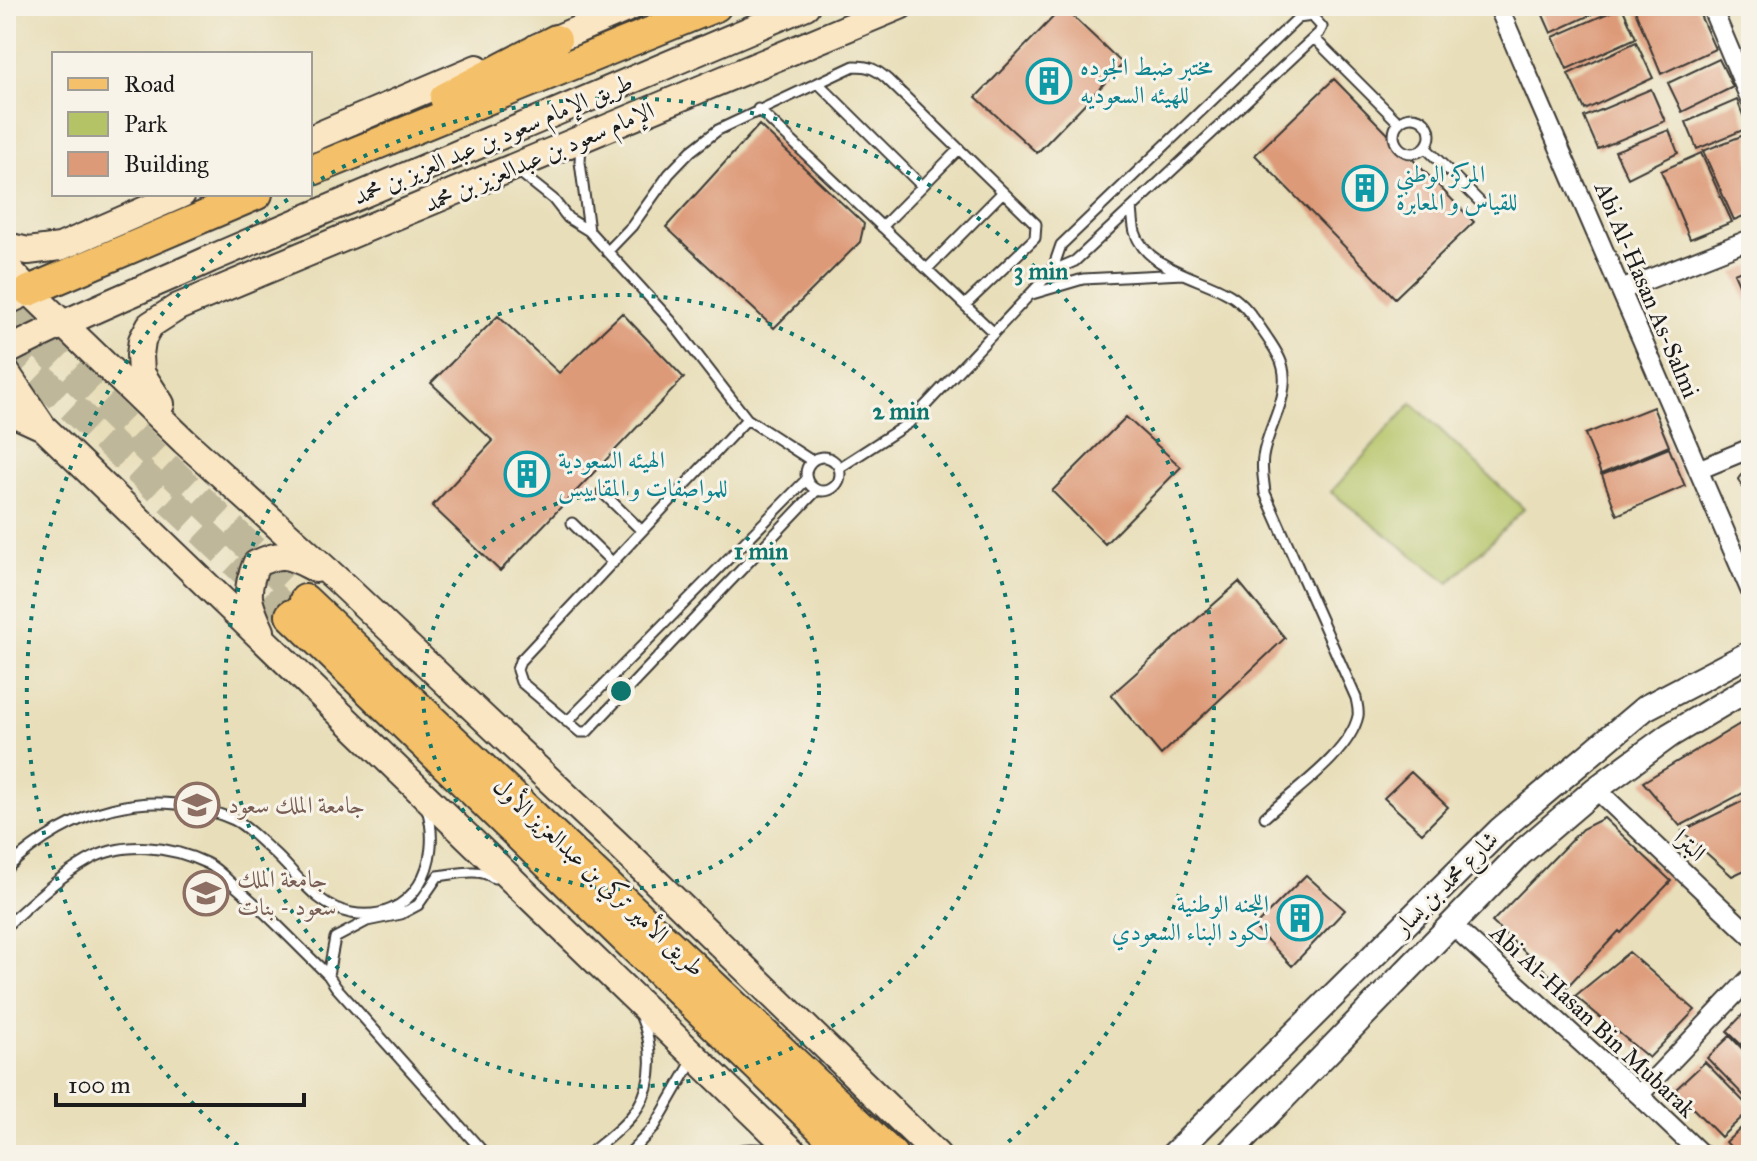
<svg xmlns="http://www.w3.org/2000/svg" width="1757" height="1161" viewBox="0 0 1757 1161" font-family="'IM FELL Great Primer',Amiri,serif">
<rect width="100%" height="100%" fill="#f7f3e8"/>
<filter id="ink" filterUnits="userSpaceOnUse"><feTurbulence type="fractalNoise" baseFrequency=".0125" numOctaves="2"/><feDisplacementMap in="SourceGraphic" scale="16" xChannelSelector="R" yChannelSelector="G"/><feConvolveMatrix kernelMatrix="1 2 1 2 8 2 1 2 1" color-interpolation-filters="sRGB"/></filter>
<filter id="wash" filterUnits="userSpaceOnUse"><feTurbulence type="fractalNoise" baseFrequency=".006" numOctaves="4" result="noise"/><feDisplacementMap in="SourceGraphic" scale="32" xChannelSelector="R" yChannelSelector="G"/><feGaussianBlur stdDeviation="1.8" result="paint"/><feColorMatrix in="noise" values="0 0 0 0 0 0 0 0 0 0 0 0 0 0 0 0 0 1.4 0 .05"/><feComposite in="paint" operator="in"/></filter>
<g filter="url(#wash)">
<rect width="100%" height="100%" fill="#e8deb9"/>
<!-- green -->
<path fill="#b3c365" stroke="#687040" stroke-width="2" d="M1412 403 1524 509 1449 583 1331 492Z"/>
<g id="blocks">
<!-- building -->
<path fill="#dd9a78" d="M1539 6H1610L1551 33Z
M1638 6H1696L1715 49 1661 74 1634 8Z
M1738 6H1751V29L1748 30Z
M1063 7 1123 64 1037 153 976 97Z
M1622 7 1636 38 1567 69 1553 37Z
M1636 42 1653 78 1585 110 1568 74Z
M1719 59 1733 87 1682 112 1668 83Z
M1334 79 1474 222 1395 298 1255 155Z
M1651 89 1665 121 1598 149 1584 117Z
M1737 100 1748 128 1697 149 1686 122Z
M759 125 864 224 860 242 774 328 666 227Z
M1669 130 1678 153 1628 178 1615 151Z
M1749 133 1751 213 1734 220 1703 151Z
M1701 153 1732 222 1690 239 1661 171Z
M1751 266V311L1734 273Z
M622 313 684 378 500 571 432 506 493 441 431 383 498 316 559 373Z
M1653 407 1669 446 1601 474 1585 434Z
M1126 417 1181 467 1105 544 1052 491Z
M1669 448 1685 486 1617 515 1602 475Z
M1751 469V507L1739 479 1744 472Z
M1239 582 1285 638 1161 755 1111 695Z
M1745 721 1751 732V789L1680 826 1643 782Z
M1411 772 1448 807 1422 833 1384 798Z
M1751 797V867L1732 876 1682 831Z
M1604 818 1671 881 1621 933 1619 931 1565 989 1492 922 1582 829Z
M1306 875 1345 910 1292 966 1254 927Z
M1629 952 1695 1010 1649 1058 1575 996Z
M1751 1006V1054L1727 1031Z
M1730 1036 1751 1058V1103L1707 1058Z
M1705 1062 1751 1109 1721 1137 1675 1090Z
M1751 1119V1155H1738L1726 1142Z"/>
</g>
</g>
<g filter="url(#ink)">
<use href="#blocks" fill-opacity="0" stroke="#3b3934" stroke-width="2"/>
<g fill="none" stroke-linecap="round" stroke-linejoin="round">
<!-- primary-tunnel -->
<path stroke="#bfb79a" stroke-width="30" stroke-dasharray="30 15" stroke-linecap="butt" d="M6 309 152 453 305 600
M6 345 291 615"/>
<!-- service casing -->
<g stroke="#3b3934" stroke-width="13">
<path id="service" d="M1314 38 1399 123
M818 83 922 186
M758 109 994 333
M1394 135a18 18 0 1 1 36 0a18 18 0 1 1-36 0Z
M581 143 580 162 589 231
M1425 147 1480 202
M518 171 553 199 568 218 589 231 671 321 747 419 812 461
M1132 208C1133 216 1133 225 1135 232 1146 269 1201 277 1230 295 1245 304 1256 321 1266 336 1272 345 1281 357 1283 368 1290 398 1267 428 1263 457 1261 469 1264 481 1265 493L1356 698C1357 704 1359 710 1358 716 1350 753 1292 792 1265 817
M882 227 959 149
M607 252 632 226 669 174 691 151 718 130 854 66C869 66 876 69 887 79L1036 224 1035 238 965 305
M927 269 1003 192
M1032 294 1083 279 1183 274
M747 419 520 661 517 670 521 682 580 732H587L817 490
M806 474a17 17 0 1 1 34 0a17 17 0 1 1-34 0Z
M839 468 909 423 1052 271 1075 261 1319 33 1322 27 1312 16 1298 18 1061 245 1052 271
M602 492 642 531
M572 523 613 563
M567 722 806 480
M6 869C70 810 150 783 234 820 247 826 260 841 272 851 297 873 315 906 351 913 414 924 443 862 427 809
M6 926C31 903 57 878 87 861 123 840 170 846 206 863 215 867 223 875 230 882 265 910 295 944 328 975L336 987 486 1155
M328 975 335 938 367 921 401 914 418 905 438 876C455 874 480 867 494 878
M588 1155C604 1141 627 1125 638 1107 655 1080 653 1045 641 1017
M628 1155 655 1126 693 1060
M726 1155C743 1145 767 1150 786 1152"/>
</g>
<!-- minor casing -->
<g stroke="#3b3934" stroke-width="22">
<path id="minor" d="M1498 6 1751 592
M1711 6 1751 101
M1621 290 1751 239
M1698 470 1751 448
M1596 789 1751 936
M1451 924 1639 1095 1702 1155
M1639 1095 1751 977"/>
</g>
<!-- tertiary casing -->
<g stroke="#3b3934" stroke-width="28">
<path id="tertiary" d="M1173 1155 1500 830 1645 708 1751 653
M1228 1155 1521 853 1596 789 1670 735 1751 687"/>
</g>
<!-- secondary casing -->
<g stroke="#3b3934" stroke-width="30">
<path id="secondary" d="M537 47 633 6
M310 139 477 68
M6 246 28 251 60 247 182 194
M6 266 29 291 184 441 341 583 616 843 937 1155
M6 302 29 291
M6 352C72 317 142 290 210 259L806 6
M6 372 43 427
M161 404 141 373 140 355 142 340 150 325 178 307 900 6
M6 410 43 427 797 1155
M261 631C248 603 244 594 256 564 284 550 290 556 316 569"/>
</g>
<!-- primary casing -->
<g stroke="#3b3934" stroke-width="34">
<path id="primary" d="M445 98 556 40
M310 171 716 6
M29 291 257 194
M305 600 892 1155
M291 615 849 1155"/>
</g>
<!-- service -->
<use href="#service" stroke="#fff" stroke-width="9"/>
<!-- minor -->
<use href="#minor" stroke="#fff" stroke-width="18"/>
<!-- tertiary -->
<use href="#tertiary" stroke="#fff" stroke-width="24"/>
<!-- secondary -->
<use href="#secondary" stroke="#fbe6c3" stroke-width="26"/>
<!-- primary -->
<use href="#primary" stroke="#f4c16a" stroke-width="30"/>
</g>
</g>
<!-- distance rings -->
<g fill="none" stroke="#0f766e" stroke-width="4" stroke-dasharray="4 8">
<circle cx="621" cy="691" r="198"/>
<circle cx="621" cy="691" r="396"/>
<path d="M247 1153A594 594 0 0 1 293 196M311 185A594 594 0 0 1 995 1153"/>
</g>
<!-- icons -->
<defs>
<g id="building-ring" transform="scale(2.3)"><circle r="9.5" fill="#f7f3e8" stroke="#0f9aa8" stroke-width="1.5"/><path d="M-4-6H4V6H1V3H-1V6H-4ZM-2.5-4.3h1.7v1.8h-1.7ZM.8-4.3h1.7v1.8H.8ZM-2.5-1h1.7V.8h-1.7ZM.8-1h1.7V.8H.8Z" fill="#0f9aa8"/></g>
<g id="university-ring" transform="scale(2.3)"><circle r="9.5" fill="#f7f3e8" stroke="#8d6e63" stroke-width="1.5"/><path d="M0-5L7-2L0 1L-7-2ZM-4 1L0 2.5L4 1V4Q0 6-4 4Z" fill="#8d6e63"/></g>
</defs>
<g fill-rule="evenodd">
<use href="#building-ring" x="1049" y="81"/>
<use href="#building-ring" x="1365" y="188"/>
<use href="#building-ring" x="527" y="474"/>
<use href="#university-ring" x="197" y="805"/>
<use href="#university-ring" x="206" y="893"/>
<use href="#building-ring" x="1300" y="918"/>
</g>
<g text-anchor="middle" stroke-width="6" stroke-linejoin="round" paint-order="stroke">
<!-- culture labels -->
<g font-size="24" fill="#0d838f" stroke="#f7f3e8" text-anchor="start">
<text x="1080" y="75">مختبر ضبط الجوده<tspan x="1080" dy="28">للهيئه السعوديه</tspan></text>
<text x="1396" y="182">المركز الوطني<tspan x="1396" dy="28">للقياس و المعابرة</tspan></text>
<text x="558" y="468">الهيئه السعودية<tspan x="558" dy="28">للمواصفات و المقاييس</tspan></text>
<text x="1269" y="912" text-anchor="end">اللجنه الوطنية<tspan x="1269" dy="28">لكود البناء السعودي</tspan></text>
</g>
<!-- street labels -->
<g font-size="24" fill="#1c1c1c" stroke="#f7f3e8">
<text transform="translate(493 139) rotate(-23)" y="8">طريق الإمام سعود بن عبد العزيز بن محمد</text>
<text transform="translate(539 157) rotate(-23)" y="8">الإمام سعود بن عبدالعزيز بن محمد</text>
<text transform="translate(1647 290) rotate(67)" y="8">Abi Al-Hasan As-Salmi</text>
<text transform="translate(1690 845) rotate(44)" y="8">البترا</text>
<text transform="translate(599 877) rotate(43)" y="8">طريق الأمير تركي بن عبدالعزيز الأول</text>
<text transform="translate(1446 883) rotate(-45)" y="8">شارع محمد بن يسار</text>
<text transform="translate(1593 1021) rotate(43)" y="8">Abi Al-Hasan Bin Mubarak</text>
</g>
<!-- education labels -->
<g font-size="24" fill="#785e54" stroke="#f7f3e8" text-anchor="start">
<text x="228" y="813">جامعة الملك سعود</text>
<text x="237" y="887">جامعة الملك<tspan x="237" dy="28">سعود - بنات</tspan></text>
</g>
</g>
<circle cx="621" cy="691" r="12" fill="#0f766e" stroke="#f7f3e8" stroke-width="4"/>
<g font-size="24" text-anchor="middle" font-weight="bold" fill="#0f766e" stroke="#f7f3e8" stroke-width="6" stroke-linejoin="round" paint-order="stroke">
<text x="1041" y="279">3 min</text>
<text x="901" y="419">2 min</text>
<text x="761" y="559">1 min</text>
</g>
<!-- margin -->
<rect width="1757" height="1161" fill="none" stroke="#f7f3e8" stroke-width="32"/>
<!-- legend -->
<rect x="52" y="52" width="260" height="144" fill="#f7f3e8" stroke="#9f9d96" stroke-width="2"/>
<rect x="68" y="78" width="40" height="12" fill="#f4c16a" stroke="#9f9d96" stroke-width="2"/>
<text x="124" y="92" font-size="24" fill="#1c1c1c">Road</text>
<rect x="68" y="112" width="40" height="24" fill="#b3c365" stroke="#9f9d96" stroke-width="2"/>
<text x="124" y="132" font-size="24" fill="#1c1c1c">Park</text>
<rect x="68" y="152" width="40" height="24" fill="#dd9a78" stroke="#9f9d96" stroke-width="2"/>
<text x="124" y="172" font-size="24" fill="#1c1c1c">Building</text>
<!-- scale -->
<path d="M56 1093v12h248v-12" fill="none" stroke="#1c1c1c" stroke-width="4"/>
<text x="68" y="1093" font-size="24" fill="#1c1c1c" stroke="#f7f3e8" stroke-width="6" paint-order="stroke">100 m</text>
</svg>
